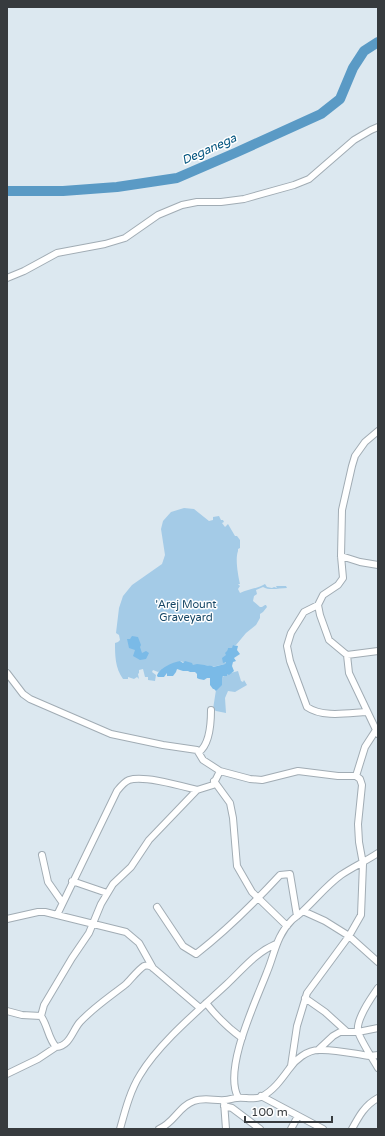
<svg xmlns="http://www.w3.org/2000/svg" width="385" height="1136" viewBox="0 0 385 1136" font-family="'Varela Round',sans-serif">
<rect width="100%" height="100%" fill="#dce8f0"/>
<!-- green -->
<path fill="#a4cbe7" d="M184 508 194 509 209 521 213 520V517L219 516 221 520H223L224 522 222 523 225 527 228 524 235 536H237L240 540V548L238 549V551C235 559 238 575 240 584H238L240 586 238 589 240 593C249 589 259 588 265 584L267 587 272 588 274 587 277 588 276 586H286L287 588C279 588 270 591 263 587L256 590 257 594 254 596 253 601 260 607H262L265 605H266L267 607 263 612 260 614V618L256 625 246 633 236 645H233V648H228L225 664 212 667 207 665H193L180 661 158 672 153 670 152 672 156 675 155 681 148 680V677H145L143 669 139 670V673L138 674 139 679 137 677 134 679 128 677V679H123C115 668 115 655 115 643L118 642 120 640 119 635 116 633 119 608 123 596 132 585 162 564 165 555 161 529 163 521 171 512Z
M238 671 241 681 243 682 244 680 247 685 235 692 228 691 225 698 226 713 216 711 213 709 216 690V691L222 680 221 678 227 674Z"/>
<!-- forest -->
<path fill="#7abae7" d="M132 636 138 637 141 645 140 647 142 653 146 651 149 653 146 659 140 660 133 656 135 650 129 648 127 639H130Z
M233 645 238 646 237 650 240 654 234 658 236 661 233 662 232 666 234 671 229 675 227 674V676H223L222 678V685L216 691 214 689H213L210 685V678H207L204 680 199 679 197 678V674L195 672H190L188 671H183L177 669 176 672 173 676H167V673L164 677H158L157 676C158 669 173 662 180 661L183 663 185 661 192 663 193 665 197 664 212 666 213 667 225 664 226 662 223 663 222 658 226 655 225 653 227 651 228 648H232Z"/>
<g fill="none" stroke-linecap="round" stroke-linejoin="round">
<!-- river -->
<path stroke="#5a9ac5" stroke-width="10" d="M7 191H63L117 187 177 178 235 153 321 114 340 99 353 68 364 51 378 42"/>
<!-- minor casing -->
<g stroke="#a1acb4" stroke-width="8">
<path id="minor" d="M7 278 24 271 57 253 105 244 125 238 158 215 182 205 197 202H221L244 199 294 185 309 179 354 140 371 130 378 127
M378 431 365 442 355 456 352 466 342 510 341 556 343 578 338 585 323 595 318 605 320 615 329 640 347 655 349 673 378 734
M341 556 360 562 378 565
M318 605 304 612 291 633 287 646 290 661 307 707C323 718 348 713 367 712
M347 655 378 651
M7 673 23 694 30 699 111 734 163 745 197 750 203 760 220 771 250 779 262 780 298 771 338 776H356L360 779 362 785 358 824 359 842 363 864 361 915 349 936 307 993 297 1026 291 1066
M199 752C210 744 211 723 211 710
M356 776 365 747 376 730
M214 781 230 803 233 818 237 866 252 892 287 926
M42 855 48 882 62 902
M72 881 107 893
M157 907 183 946 196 954C226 931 254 903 280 875L290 874 297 916
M303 911 325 921 349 936 378 962
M57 915 117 791C121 786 124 782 129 780 144 775 181 786 197 790
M7 919 38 912H45L126 932 139 943 153 968
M378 988C371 998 356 1019 358 1031 359 1038 374 1061 378 1068
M305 998 325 1012 346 1031
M206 1003C217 1017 228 1028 242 1038
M7 1011 22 1015 41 1016C48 1026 48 1038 56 1047 70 1046 72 1031 80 1022 94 1007 111 996 126 984 131 979 139 969 144 966 147 965 151 966 153 968L200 1008
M41 1016 44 1005 72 958 89 933 101 904 113 884 131 867 149 840 197 790 213 785 220 771
M318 1050 333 1036 340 1032H358L378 1028
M7 1074 38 1059 56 1047
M261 1096 323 1129
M238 1097C223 1069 256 1001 267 972 275 953 276 936 292 920 295 917 300 914 303 911 316 899 327 885 341 875 353 867 366 861 378 853
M224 1102 226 1129
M224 1106 232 1108 260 1129
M120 1129C125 1111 130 1091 140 1075 159 1043 199 1010 227 984 243 969 255 953 276 944
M159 1129C174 1123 179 1106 194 1101 205 1097 215 1101 225 1100 229 1100 233 1098 237 1098 245 1097 252 1100 261 1097 273 1091 281 1080 289 1069 295 1060 307 1050 319 1050 334 1049 355 1054 370 1056L378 1055
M291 1129 298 1116
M352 1129C359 1116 365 1105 378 1098"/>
</g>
<!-- minor -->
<use href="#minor" stroke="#fff" stroke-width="6"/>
</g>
<g text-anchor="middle" stroke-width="3" stroke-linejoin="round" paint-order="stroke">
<!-- park labels -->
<g font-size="11" fill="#154665" stroke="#fff">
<text x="186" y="608">'Arej Mount<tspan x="186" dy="13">Graveyard</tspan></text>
</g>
<!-- water labels -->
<g font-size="12" font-style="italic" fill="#00537e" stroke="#fff">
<text transform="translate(209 149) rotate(-24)" y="4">Deganega</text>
</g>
</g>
<!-- border -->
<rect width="385" height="1136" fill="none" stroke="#373b3e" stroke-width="16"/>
<!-- scale -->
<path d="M245 1116v6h87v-6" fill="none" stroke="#373b3e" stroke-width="2"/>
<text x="251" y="1116" font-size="12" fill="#373b3e" stroke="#ffffff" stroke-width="3" paint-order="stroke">100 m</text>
</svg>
